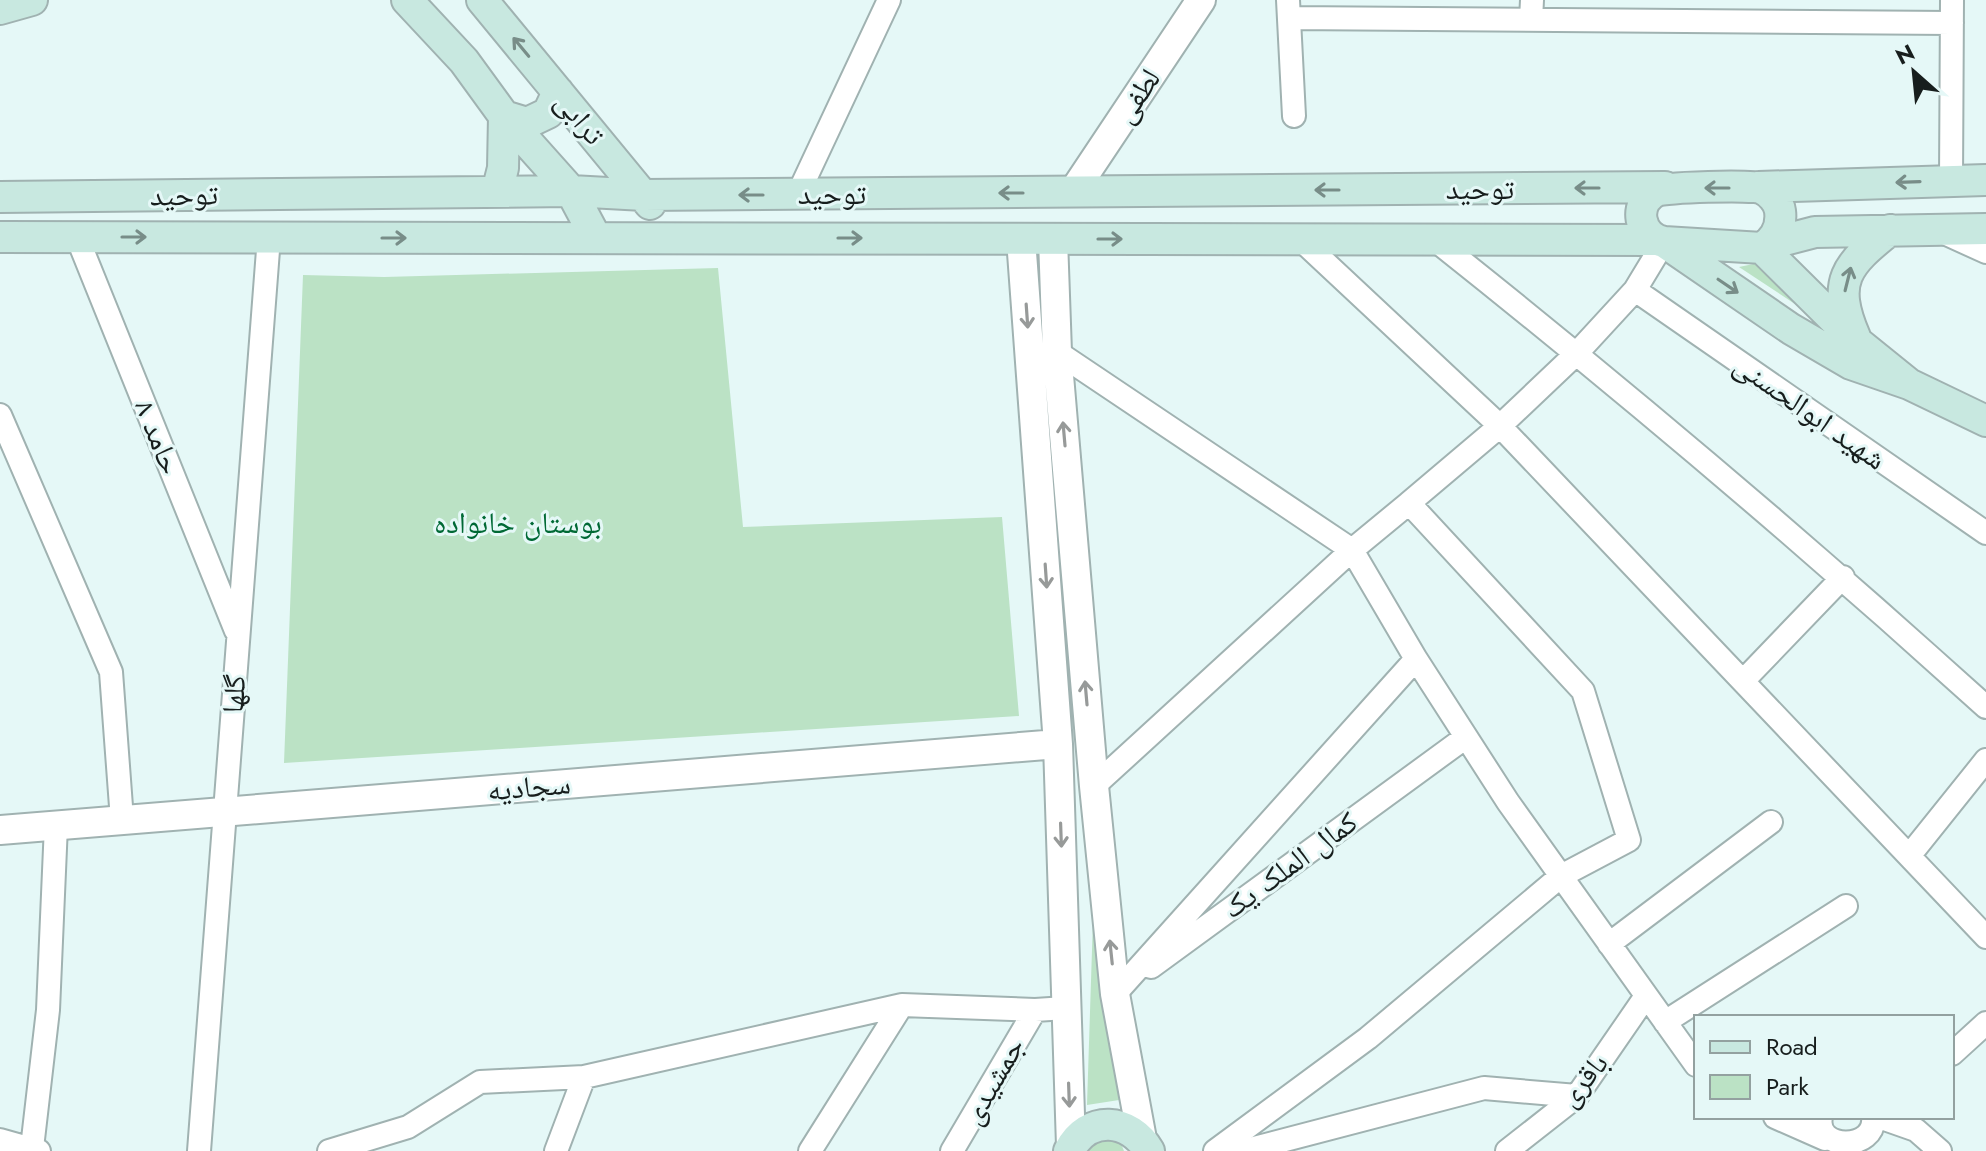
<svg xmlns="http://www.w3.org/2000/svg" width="1986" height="1151" viewBox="0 0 1986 1151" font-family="Jost,'Noto Naskh Arabic',sans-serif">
<rect width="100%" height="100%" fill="#e5f8f7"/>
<!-- green -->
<path fill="#bbe2c5" d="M1763 262 1804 310 1739 267Z
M718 268 743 527 1002 517 1019 716 284 763 303 275 384 277Z
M1093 919 1119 1100 1087 1105Z
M1084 1138 1120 1141 1124 1151H1078Z"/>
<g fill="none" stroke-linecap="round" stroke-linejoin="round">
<!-- minor casing -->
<g stroke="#a0b2b1" stroke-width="26">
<path id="minor" d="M1288 0 1294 116
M1289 18 1952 23
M1531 20 1532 0
M1951 181 1952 0
M798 194 889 0
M1942 232 1986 252
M77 237 236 631
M1300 239 1500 426 1986 937
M1435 240C1624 390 1807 545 1986 707
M1635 290 1986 533
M1057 352 1352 550 1416 659 1508 802 1696 1065
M0 415 111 672 122 820
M1409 503 1500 426 1577 353 1635 290 1664 242
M1743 681 1843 577
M1094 786 1352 550 1409 503 1583 691 1629 840 1561 876 1368 1038 1215 1151
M1909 856 1986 760
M1609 944 1771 822
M1151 967 1466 737
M1115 994 1416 659
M1665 1022 1846 906
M1952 1054 1986 1023
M1775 1117 1825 1139
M1821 1117C1814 1151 1877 1151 1873 1117
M1879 1117 1916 1130 1940 1151
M0 1140 39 1151
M32 1148 48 1010 56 825
M199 1151 269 237
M329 1151 408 1127 480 1082 584 1077 902 1005 1035 1010 1066 1008
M556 1151 584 1077
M810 1151 902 1005
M952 1151 1035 1010
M1243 1151 1484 1088 1577 1096
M1507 1151 1577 1096 1646 996"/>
</g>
<!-- tertiary casing -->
<g stroke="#a0b2b1" stroke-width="32">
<path id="tertiary" d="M1073 192 1201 0
M1021 239 1058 744 1071 1146
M1053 239 1057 352 1094 786 1115 994 1142 1139
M0 830 1058 744"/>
</g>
<!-- secondary casing -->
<g stroke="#a0b2b1" stroke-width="34">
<path id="secondary" d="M407 0 464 61 504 116 571 191 596 238
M482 0 650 204
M0 9 32 0
M1759 187 1986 180
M497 192 503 168 504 116 527 123 548 113 558 92
M0 197 571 191 644 195 1665 187
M0 237 1655 240
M1664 242 1762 248C1775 240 1782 226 1780 211 1779 202 1770 192 1761 188 1754 185 1663 187 1656 191 1632 204 1639 237 1664 242L1791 329 1851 364 1909 384 1857 342 1762 248
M1769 244 1815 232 1986 229
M1855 337C1831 281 1846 265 1890 230
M1909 384 1986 421
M1069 1151C1088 1114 1130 1118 1149 1151"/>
</g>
<!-- minor -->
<use href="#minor" stroke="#fff" stroke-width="22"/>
<!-- tertiary -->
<use href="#tertiary" stroke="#fff" stroke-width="28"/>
<!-- secondary -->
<use href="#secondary" stroke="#c8e8e0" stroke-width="30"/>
</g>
<!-- one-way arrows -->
<defs><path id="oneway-shaft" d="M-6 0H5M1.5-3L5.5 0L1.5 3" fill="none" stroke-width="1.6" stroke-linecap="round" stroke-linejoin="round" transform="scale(2)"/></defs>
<g stroke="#788d88">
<use href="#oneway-shaft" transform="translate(521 47) rotate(-130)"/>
<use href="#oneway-shaft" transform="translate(1908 182) rotate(178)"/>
<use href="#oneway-shaft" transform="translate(1587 188) rotate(180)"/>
<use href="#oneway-shaft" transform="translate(1717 188) rotate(180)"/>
<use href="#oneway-shaft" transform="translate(1327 190) rotate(180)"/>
<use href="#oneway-shaft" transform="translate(1011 193) rotate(180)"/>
<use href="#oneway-shaft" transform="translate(751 195) rotate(180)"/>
<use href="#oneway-shaft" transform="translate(134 237)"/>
<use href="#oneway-shaft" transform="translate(394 238)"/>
<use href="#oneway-shaft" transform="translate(850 238)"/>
<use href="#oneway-shaft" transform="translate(1110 239)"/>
<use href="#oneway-shaft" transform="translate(1848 279) rotate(-76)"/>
<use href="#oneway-shaft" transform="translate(1728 286) rotate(34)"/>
</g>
<g stroke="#979a99">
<use href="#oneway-shaft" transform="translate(1027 316) rotate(86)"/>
<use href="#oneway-shaft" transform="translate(1064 434) rotate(-95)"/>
<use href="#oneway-shaft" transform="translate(1046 576) rotate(86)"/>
<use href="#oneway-shaft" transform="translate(1086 693) rotate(-95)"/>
<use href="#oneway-shaft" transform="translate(1061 835) rotate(88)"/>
<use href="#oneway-shaft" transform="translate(1111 952) rotate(-96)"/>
<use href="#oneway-shaft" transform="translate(1069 1095) rotate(88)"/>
</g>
<g text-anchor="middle" stroke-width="6" stroke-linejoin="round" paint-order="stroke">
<!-- street labels -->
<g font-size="30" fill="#171e1d" stroke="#e5f8f7">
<text transform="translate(1137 96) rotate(-56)" y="10">لطفی</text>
<text transform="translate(580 118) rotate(50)" y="10">ترابی</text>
<text x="1480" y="199">توحید</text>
<text x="832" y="204">توحید</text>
<text transform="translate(184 195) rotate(-1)" y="10">توحید</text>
<text transform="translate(1810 412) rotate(35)" y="10">شهید ابوالحسنی</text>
<text transform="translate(158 437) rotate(68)" y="10">حامد ۸</text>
<text transform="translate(234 694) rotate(-86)" y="10">گلها</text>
<text transform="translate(529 787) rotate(-5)" y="10">سجادیه</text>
<text transform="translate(1290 865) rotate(-36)" y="10">کمال الملک یک</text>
<text transform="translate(1583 1080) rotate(-50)" y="10">باقری</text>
<text transform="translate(993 1081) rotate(-60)" y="10">جمشیدی</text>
</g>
<!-- park labels -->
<g font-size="30" fill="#006935" stroke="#e5f8f7">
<text x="518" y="533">بوستان خانواده</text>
</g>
</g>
<!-- legend -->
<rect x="1694" y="1015" width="260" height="104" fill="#e5f8f7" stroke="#93a1a0" stroke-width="2"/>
<rect x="1710" y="1041" width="40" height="12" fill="#c8e8e0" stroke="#93a1a0" stroke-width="2"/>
<text x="1766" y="1055" font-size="24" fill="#171e1d">Road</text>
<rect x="1710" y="1075" width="40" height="24" fill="#bbe2c5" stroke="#93a1a0" stroke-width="2"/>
<text x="1766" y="1095" font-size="24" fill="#171e1d">Park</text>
<!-- north arrow -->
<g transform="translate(1914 72) rotate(333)" stroke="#e5f8f7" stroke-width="6" paint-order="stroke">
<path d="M0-6L14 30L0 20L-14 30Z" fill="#171e1d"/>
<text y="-12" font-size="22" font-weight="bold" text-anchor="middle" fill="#171e1d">N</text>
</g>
</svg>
